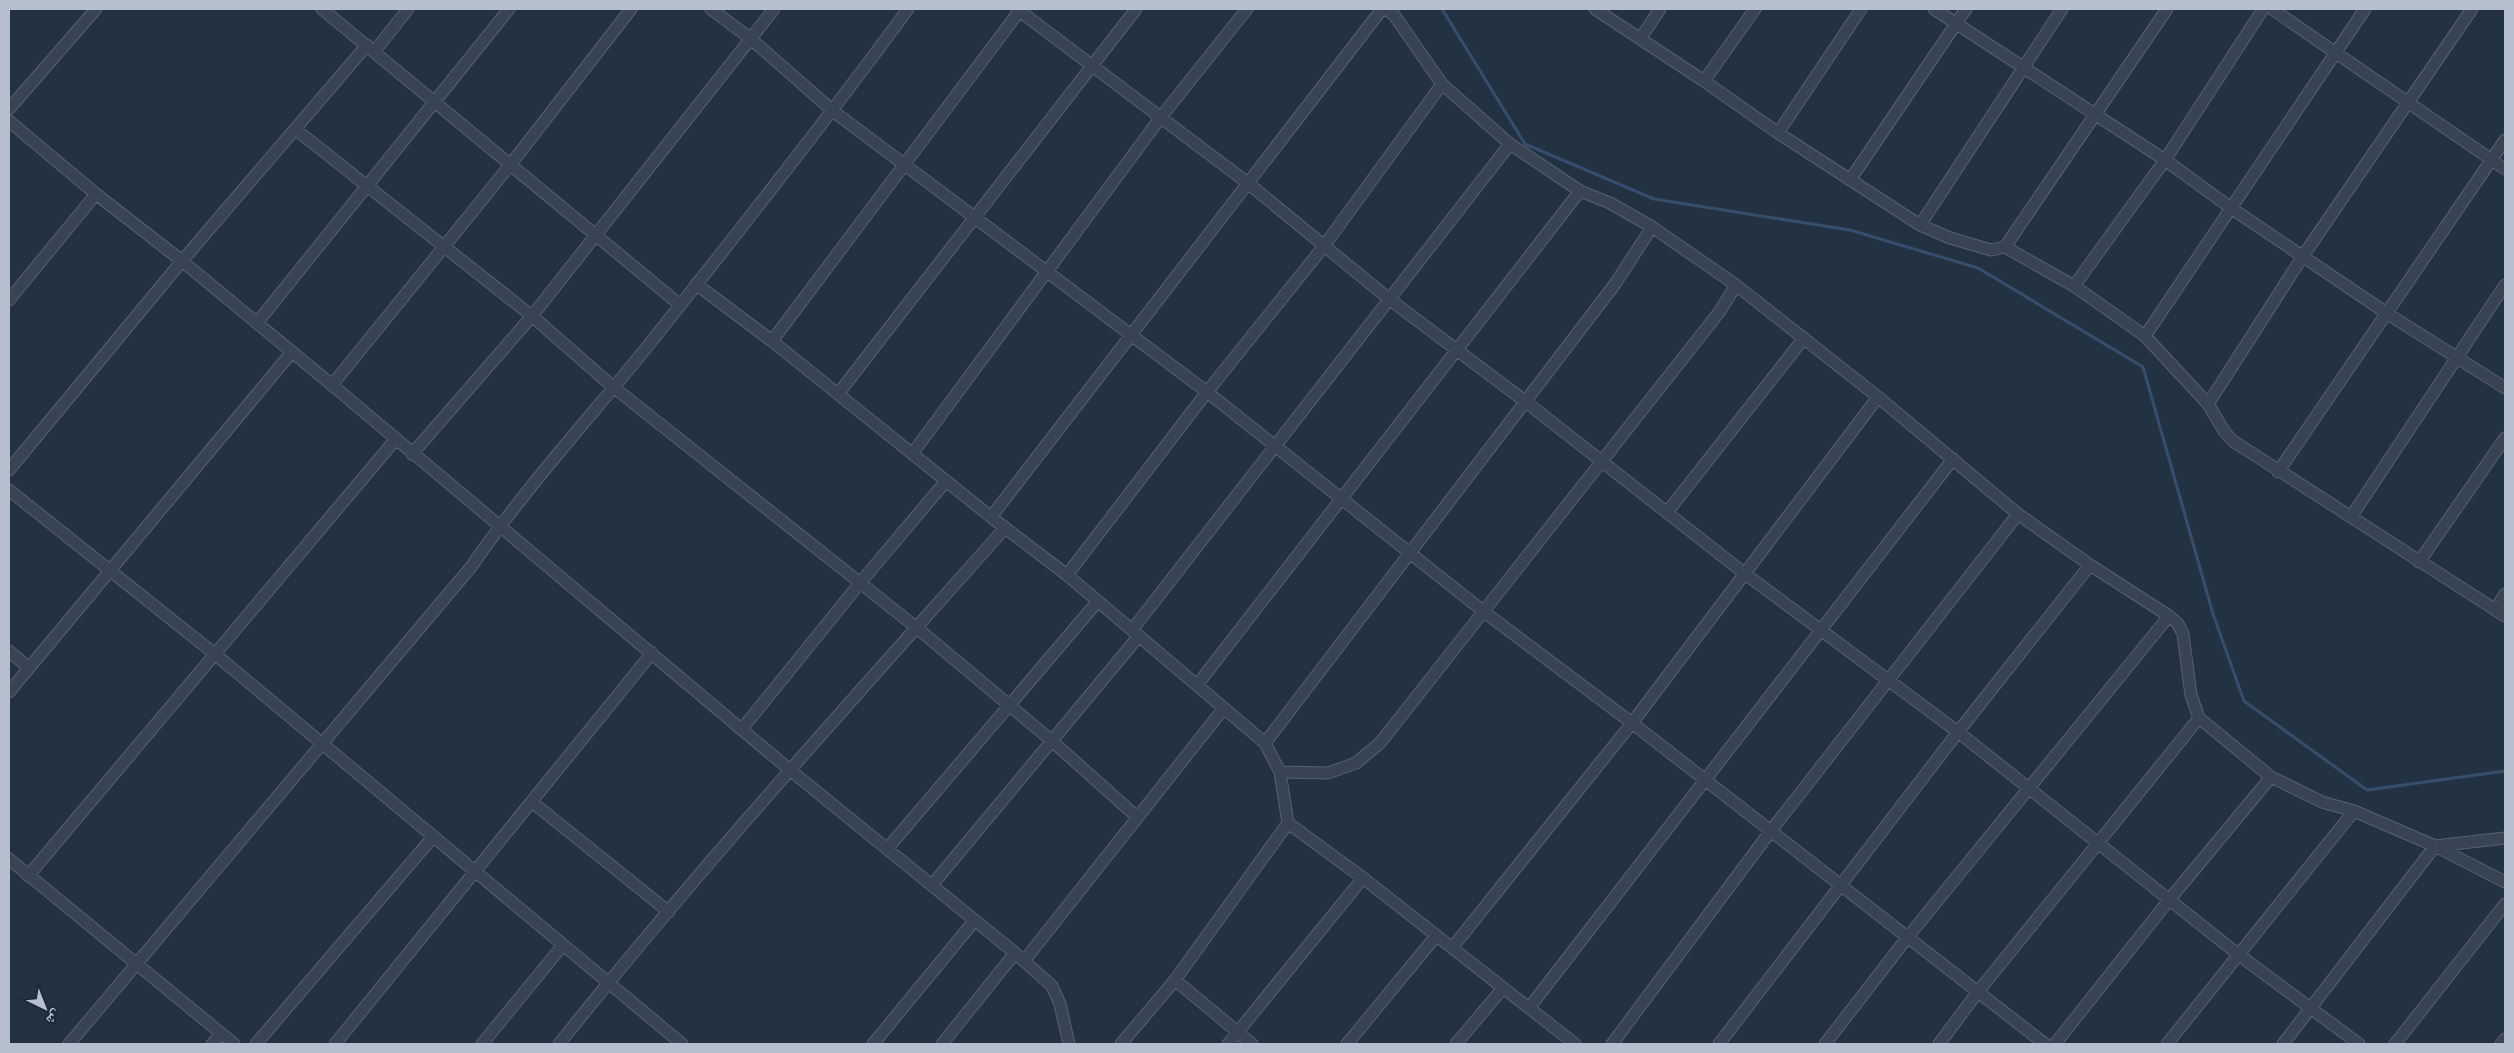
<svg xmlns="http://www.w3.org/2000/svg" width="2514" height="1053" viewBox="0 0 2514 1053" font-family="Barlow,'Noto Naskh Arabic',sans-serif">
<rect width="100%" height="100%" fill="#233243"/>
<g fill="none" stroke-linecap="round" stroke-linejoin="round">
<!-- stream -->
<path stroke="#364d6c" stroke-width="3" d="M1442 9 1525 144 1654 199 1850 230 1978 268 2143 367 2213 614 2244 701 2367 790 2505 771"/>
<!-- minor casing -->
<g stroke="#566270" stroke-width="13">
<path id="minor" d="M322 9 679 304
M711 9 751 39 833 111 1207 392 1483 611 1632 723 2045 1044
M1017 9 1249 184 1389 299 1526 402 1744 573 1958 732 2239 955 2359 1044
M1386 9 1394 15 1442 84 1510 144 1580 191 1610 203 1652 227 1736 285 1878 397 2018 514 2090 565 2169 616 2178 624 2183 634 2191 695 2199 718 2271 777 2322 802 2354 811 2435 846 2505 882
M1595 9 1704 81 1778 133 1920 225 1950 238 1991 250 2005 247 2074 286 2145 336 2208 404 2224 431 2233 441 2505 616
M1934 9 2165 160 2231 208 2388 314 2505 388
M2272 9 2505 169
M1640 39 1660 9
M374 52 408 9
M1704 81 1755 9
M9 109 96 9
M9 121 96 194 182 261 332 385 790 770 1015 953 1052 986 1060 1004 1069 1044
M295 129 532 316 612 386 917 628 1052 741 1137 817
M1778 133 1861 9
M1850 180 1966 9
M1920 225 2062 9
M2005 247 2167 9
M696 284 772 341 991 517 1067 575 1265 743 1280 772 1328 773 1356 763 1380 743 1720 311 1736 285
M2074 286 2165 160 2263 9
M9 300 96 194
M257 323 509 9
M2145 336 2365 9
M772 341 1021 9
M332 385 511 164 631 9
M838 394 1136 9
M2208 404 2303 256 2472 9
M412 454 532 316 774 9
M912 454 1161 117 1247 9
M9 470 182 261 367 45
M2278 472 2505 140
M9 490 216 655 682 1044
M1668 511 1804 338
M991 517 1382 9
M2351 517 2505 285
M2419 562 2505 438
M1067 575 1207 392 1324 246 1442 84
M2495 610 2505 594
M1132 630 1510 144
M9 651 29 668
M1197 685 1580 191
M9 692 292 352
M742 729 860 583 946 481
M1265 743 1615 284 1652 227
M532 802 669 912
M1288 823 1363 878 1575 1044
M887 849 1098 601
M9 859 234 1044
M28 876 396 439
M932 885 1139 636
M1452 948 1632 723 1878 397
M1024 961 1224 708
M1175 980 1252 1044
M1529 1008 1953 459
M69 1044 471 567C523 491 585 423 643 352 733 239 823 125 908 9
M212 1044 221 1033
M256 1044 433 837
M335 1044 652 653
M482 1044 563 945
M559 1044C701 866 854 698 1005 528
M873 1044 975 920
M942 1044 1015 953
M1121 1044 1175 980 1288 823 1280 772
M1228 1044 1363 878
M1347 1044 1436 936
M1456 1044 1503 988
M1612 1044 1770 832 2018 514
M1719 1044 1958 732 2090 565
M1825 1044 1907 938 2169 616
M1939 1044 1977 993 2199 718
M2055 1044 2169 900 2271 777
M2167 1044 2354 811
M2283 1044 2435 846 2505 838
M2395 1044 2505 904
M2501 1044 2505 1039"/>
</g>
<!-- minor -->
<use href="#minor" stroke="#384453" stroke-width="11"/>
</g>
<!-- border -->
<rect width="2514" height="1053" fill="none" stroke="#b5bfcd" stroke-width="20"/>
<!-- north arrow -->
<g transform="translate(45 1008) rotate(137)" stroke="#1d2938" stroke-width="4" paint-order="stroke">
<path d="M0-4L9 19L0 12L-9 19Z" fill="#b5bfcd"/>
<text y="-8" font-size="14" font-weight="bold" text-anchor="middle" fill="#b5bfcd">ش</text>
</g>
</svg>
